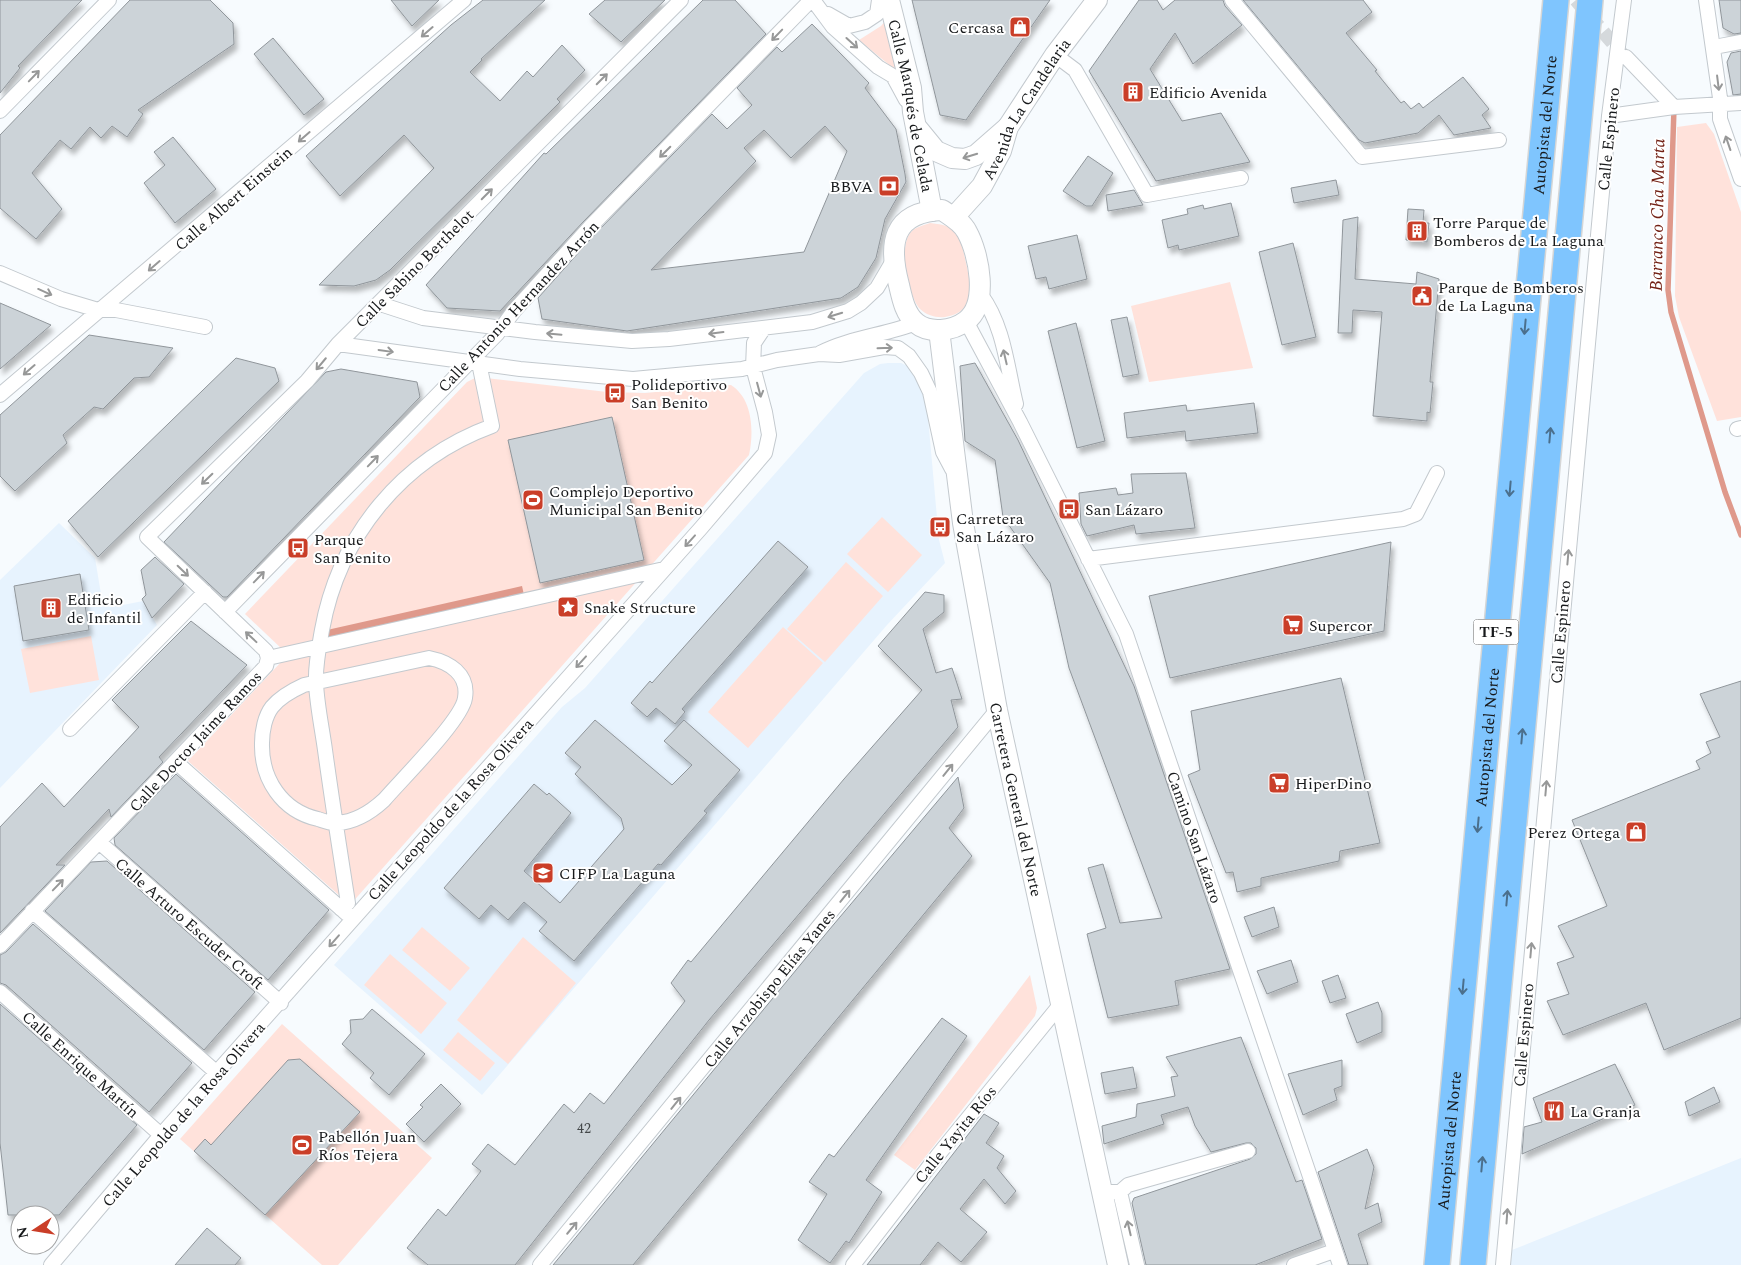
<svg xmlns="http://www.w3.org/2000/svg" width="1741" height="1265" viewBox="0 0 1741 1265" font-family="Spectral,serif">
<defs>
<filter id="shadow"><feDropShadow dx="3" dy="5.5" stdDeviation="2.5" flood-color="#0004"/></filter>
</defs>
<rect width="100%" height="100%" fill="#f7fbfe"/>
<!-- built -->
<path fill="#e7f3fe" d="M888 363H901L912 368 926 395 939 540 945 563 887 625 482 1095 334 965 562 707 585 688 864 373 880 364Z
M59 523 95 558 103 606H118L143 601 157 625 0 788V580Z
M1741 1158V1265H1511L1512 1250Z"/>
<!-- green -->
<path fill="#ffe2db" d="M886 20 899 73 859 40 881 26Z
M1706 123 1714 134 1741 212V417L1717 421 1679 317 1675 296 1677 127Z
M930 223C940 224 950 225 957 234 962 242 964 254 966 263 971 284 976 313 945 317 936 318 926 315 920 309 908 295 897 245 912 231 916 227 925 225 930 223Z
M1230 282 1253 368 1149 382 1131 306Z
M477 377 607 392 645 393 731 385C753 399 754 432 749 455L350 905 188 761 283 660V650L245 614 467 382Z
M882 517 922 555 888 592 847 554Z
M846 562 883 596 825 662 787 629Z
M783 627 823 663 748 748 708 712Z
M91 636 99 680 30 693 21 649Z
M422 927 470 968 450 991 402 950Z
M523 937 576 983 508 1064 457 1020Z
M390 954 447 1003 421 1034 364 985Z
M1030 975 1037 1008 1035 1016 915 1170 894 1155Z
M282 1024 432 1158 338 1265H322L180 1139Z
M458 1032 495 1063 480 1081 443 1050Z"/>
<!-- water -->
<path fill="#df998b" d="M522 586 524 595 327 638V630Z"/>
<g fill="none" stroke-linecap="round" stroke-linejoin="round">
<!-- stream -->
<path stroke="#df998b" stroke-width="5.5" d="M1674 108 1668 290 1671 312 1725 492 1741 535"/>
</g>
<!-- building -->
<path fill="#ccd3d8" stroke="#90969b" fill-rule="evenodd" filter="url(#shadow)" d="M0 0H82L18 66 20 68 0 93Z
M130 0H210L233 23 234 44 138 110 143 114 127 137 112 126 101 138 90 127 71 149 60 140 32 173 62 209 36 239 0 208V135Z
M391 0H439L412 26Z
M483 0H545L481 59 482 60 470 72 500 101 527 71 533 77 562 45 585 70 557 99 560 102 390 270 376 280 354 286 319 285 434 168 404 135 340 196 306 156 451 25Z
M605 0H665L621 42 589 14Z
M703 0H735L766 34 584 221 500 311 447 308 426 285 544 153 546 154Z
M912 0H1050L966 120 940 115Z
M1139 0H1157L1163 10 1175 0H1223L1225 6 1242 25 1193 64 1175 33 1150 69 1182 121 1221 113 1250 162 1156 181 1089 71Z
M1243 0H1363L1372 12 1346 33 1377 70 1375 71 1401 103 1404 101 1411 109 1419 103 1423 108 1463 77 1489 109 1482 115 1491 128 1454 135 1439 115 1418 133 1365 143 1359 140Z
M1719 0H1741V33L1734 34 1723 28Z
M812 24 869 83 865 88 896 129 905 174 906 182 885 219 876 258 858 287 841 298 627 331 542 319 538 298 596 233 712 114 727 129 752 105 737 88 777 47 782 52ZM825 126 847 151 804 252 651 270 756 161 744 148 764 130 791 158Z
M273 38 324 99 304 115 254 54Z
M1741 51V94L1733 95 1727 62 1731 53Z
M173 137 216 189 175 223 144 183 165 165 154 152Z
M1088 156 1113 173 1092 206H1086L1063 191Z
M1336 180 1339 195 1294 203 1291 188Z
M1134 190 1143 205 1108 211 1106 195Z
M1231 203 1239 236 1179 250 1178 245 1168 248 1162 220 1188 214 1187 209 1203 205 1204 209Z
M1408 209 1424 210 1423 223H1429L1427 242 1406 240Z
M1358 217 1355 279 1416 284 1417 272 1439 279 1430 382H1433L1430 413 1427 412V421L1373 416 1382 312 1353 310 1352 333H1338L1343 220Z
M1077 235 1087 279 1049 289 1046 277 1036 279 1028 246Z
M1293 243 1316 337 1282 345 1259 252Z
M0 303 51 325 0 369Z
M1127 317 1139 374 1123 377 1111 320Z
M1076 323 1105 441 1077 448 1048 331Z
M89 335 173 348 149 377 134 378 103 409 94 407 63 435 67 443 15 491 0 476V415Z
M236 358 275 368 279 381 98 557 68 521Z
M975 363 1018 440 1134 686 1230 969 1175 981 1179 1005 1108 1018 1087 934 1106 928 1088 868 1103 864 1120 923 1162 918 1069 668 1050 583 1003 517 995 460 965 441 960 366Z
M341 369 417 382 420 397 227 597H223L164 542 326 372Z
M1254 403 1258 433 1186 441 1185 431 1127 438 1124 413 1186 405 1187 411Z
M612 417 644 560 540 583 508 440Z
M1186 473 1195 528 1136 534 1134 525 1087 536 1081 524 1079 493 1116 488 1118 495 1133 493 1131 474Z
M778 541 808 567 682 709 685 712 675 724 656 708 647 717 631 703 650 681 652 683Z
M1391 542 1384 631 1170 678 1149 596Z
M155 557 184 584 152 618 142 599 146 595 141 570Z
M80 574 89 630 23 641 14 586Z
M925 592 944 595V612L923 629 936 673 952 668 962 699 951 700 958 727 709 1020 515 1265H428L407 1248 438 1209 446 1216 481 1171 472 1164 488 1144 515 1165 564 1104 574 1113 590 1093 604 1104 685 1001 671 983 688 960 691 962 844 779 922 690 878 646Z
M191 621 247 665 159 757 163 762 111 817 109 809 56 865H65L0 933V827L42 783 64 807 139 727 112 700Z
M1341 678 1380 843 1340 851 1339 861 1261 878V886L1237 892 1233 872 1226 873 1188 775 1200 770 1191 711Z
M1741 681V1018L1664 1050 1646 1003 1563 1035 1547 1001 1569 994 1557 963 1574 957 1558 926 1607 906 1572 820 1700 769 1696 761 1711 753 1706 742 1720 737 1700 694Z
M595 720 672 785 692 765 664 741 684 720 740 770 704 811 707 813 661 865 658 864 574 961 539 931 547 922 524 902 508 920 491 905 479 919 444 888 534 784 547 795 549 793 571 813 524 871 560 903 624 829 621 818 575 774 581 767 565 753Z
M176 774 329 910 268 980 115 845 114 838Z
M958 777 964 808 949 828 972 856 790 1076 633 1265H553L829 930Z
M107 861 255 992 204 1050 45 911 91 862Z
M1274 907 1279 927 1252 937 1244 917Z
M33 924 192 1063 149 1112 6 985 0 983V955L6 952Z
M1291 960 1298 982 1267 994 1257 971Z
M1338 975 1346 998 1330 1003 1322 981Z
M1378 1002 1382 1013V1032L1357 1043 1346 1014Z
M0 1004 137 1125 59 1215H8L0 1143Z
M372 1009 425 1054 389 1095 370 1078 374 1073 342 1044 351 1033 350 1020 363 1019Z
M942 1018 967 1036 866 1180 882 1192 849 1243 846 1241 830 1263 798 1240 827 1194 809 1182 829 1154 834 1157Z
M1241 1037 1296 1182 1302 1180 1322 1239 1255 1265H1146L1132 1203 1134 1198 1250 1159 1256 1154V1148L1251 1143H1246L1211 1152 1195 1126 1188 1107 1161 1115 1164 1124 1104 1144 1102 1126 1136 1117 1137 1104 1175 1096 1171 1077 1178 1076 1166 1057Z
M300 1059 360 1112 265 1215 194 1151 205 1139 211 1145 288 1060Z
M1342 1060V1086L1334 1089 1337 1100 1303 1115 1288 1074Z
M1615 1064 1635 1105 1522 1154 1524 1127 1542 1122 1533 1098Z
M1133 1067 1137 1088 1105 1094 1101 1073Z
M441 1084 461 1104 424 1142 406 1124 423 1107 420 1105Z
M1714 1087 1720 1102 1689 1116 1685 1102Z
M984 1114 999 1123 986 1143 1004 1156 997 1168 1016 1191 1005 1204 984 1179 960 1209 987 1232 961 1262 938 1242 920 1265H867Z
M1367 1149 1374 1167 1365 1209 1378 1203 1382 1222 1358 1234 1368 1265H1349L1318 1172Z
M207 1228 241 1258 235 1265H175Z"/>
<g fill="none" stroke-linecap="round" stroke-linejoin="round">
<!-- street-tunnel -->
<path stroke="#d5d9dc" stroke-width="14" stroke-dasharray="14 7" stroke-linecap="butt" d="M1576 0 1623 55"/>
<!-- street casing -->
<g stroke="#c3c9ce" stroke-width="16">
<path id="street" d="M813 0 833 27 878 67 893 76 906 100
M1232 0 1362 157 1499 140
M1706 0 1720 98V119L1741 179
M828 14 849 26 865 22 877 14 879 0
M1714 47 1741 42
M1055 55 1075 70 1147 195 1241 178
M1626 57 1674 107
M0 111 109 0
M1609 116 1674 107 1741 103
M0 273 61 299 98 310H116L205 327
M981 295C1004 326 1007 367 1016 404
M380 304 423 318 535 332 632 341 669 339 812 322 848 311 861 303 877 288 894 259
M966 321 1020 422 1126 634 1340 1265
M338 344 520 369 633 379 742 369 777 360 819 354 839 355 884 347 898 348 909 356 921 373 930 392 943 452 952 469
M820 353C849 338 885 335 916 323
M0 395 464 0
M1737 429 1741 428
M1088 559 1403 519 1416 514 1437 473
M225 612 497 334 514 311 590 227 811 0
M268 658 664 569
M429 658C449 662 469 674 465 698 462 720 401 780 384 800 371 812 356 822 337 823 331 824 324 821 318 819 282 811 261 779 262 743 262 731 265 716 272 707 280 697 293 690 304 685Z
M70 729 205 592
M176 762 347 914
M99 842 281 1003
M341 909 348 903C340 852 332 801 325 750 322 728 317 705 316 683 315 666 319 647 322 630 339 536 402 459 492 426L479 363
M32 911 217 1073
M0 946 266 666 268 658 266 651 147 537 307 381 338 344 681 0
M0 992 161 1135
M1101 1192H1120L1128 1185 1248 1151
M1120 1192 1137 1265
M51 1265 161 1135 701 528 765 453 769 435 765 412 753 367 754 343 764 328
M540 1265 997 710
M853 1265 938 1155 1060 1005
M1294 1265 1334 1251
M1503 1265 1609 116 1624 0"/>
</g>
<!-- secondary casing -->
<g stroke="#c3c9ce" stroke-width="22">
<g id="secondary">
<path id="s1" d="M889 0 911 88 913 112 932 211"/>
<path d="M918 129 936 151 952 158 965 159 976 155 1008 127"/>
<path d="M942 210C951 216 962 222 967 232 979 254 989 304 966 321 953 331 929 334 916 323 905 314 902 298 899 285 888 244 892 212 942 210Z"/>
<path id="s2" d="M954 217 982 186 1001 151 1008 127 1055 55 1097 0"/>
<path id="s3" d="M939 330 963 523 997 710 1118 1265"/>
</g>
</g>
<!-- highway casing -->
<g stroke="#d5d6d6" stroke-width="28">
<g id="highway">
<path id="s4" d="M1437 1265 1556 0"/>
<path d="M1473 1265 1590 0"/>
</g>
</g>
<!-- street -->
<use href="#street" stroke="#fff" stroke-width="14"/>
<!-- secondary -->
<use href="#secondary" stroke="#fff" stroke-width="20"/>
<!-- highway -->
<use href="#highway" stroke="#7fc5fe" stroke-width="25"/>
</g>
<!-- one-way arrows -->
<defs><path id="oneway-shaft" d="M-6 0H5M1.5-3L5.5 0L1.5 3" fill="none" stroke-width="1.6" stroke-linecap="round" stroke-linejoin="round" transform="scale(1.25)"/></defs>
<g stroke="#979898">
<use href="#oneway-shaft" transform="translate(427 32) rotate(139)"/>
<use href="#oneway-shaft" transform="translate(777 35) rotate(134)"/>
<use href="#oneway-shaft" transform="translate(852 43) rotate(42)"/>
<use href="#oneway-shaft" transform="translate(34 76) rotate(-46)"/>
<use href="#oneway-shaft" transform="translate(602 79) rotate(-45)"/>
<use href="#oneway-shaft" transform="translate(1718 83) rotate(83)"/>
<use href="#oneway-shaft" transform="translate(304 137) rotate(139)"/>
<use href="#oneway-shaft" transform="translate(1728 143) rotate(-109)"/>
<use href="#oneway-shaft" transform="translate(665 152) rotate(135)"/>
<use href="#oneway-shaft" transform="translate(970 156) rotate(163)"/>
<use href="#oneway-shaft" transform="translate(487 194) rotate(-45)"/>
<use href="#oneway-shaft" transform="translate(154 266) rotate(139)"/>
<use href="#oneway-shaft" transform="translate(45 292) rotate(24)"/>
<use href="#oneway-shaft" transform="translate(835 315) rotate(163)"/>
<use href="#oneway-shaft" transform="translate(716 333) rotate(173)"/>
<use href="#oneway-shaft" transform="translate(554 334) rotate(-175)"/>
<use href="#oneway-shaft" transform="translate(885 348) rotate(-2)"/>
<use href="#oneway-shaft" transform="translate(386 351) rotate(8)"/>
<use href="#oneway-shaft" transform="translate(1005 357) rotate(-103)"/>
<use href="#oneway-shaft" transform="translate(321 364) rotate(130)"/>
<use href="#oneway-shaft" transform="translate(29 370) rotate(139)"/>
<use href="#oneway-shaft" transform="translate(759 390) rotate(75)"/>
<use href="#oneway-shaft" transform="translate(373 461) rotate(-46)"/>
<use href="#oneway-shaft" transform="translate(207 479) rotate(136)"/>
<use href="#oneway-shaft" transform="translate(690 541) rotate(132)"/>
<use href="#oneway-shaft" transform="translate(1568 557) rotate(-85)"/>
<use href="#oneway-shaft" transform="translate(183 571) rotate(44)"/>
<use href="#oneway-shaft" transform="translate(259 577) rotate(-46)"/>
<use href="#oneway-shaft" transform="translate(251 637) rotate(-137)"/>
<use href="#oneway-shaft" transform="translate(581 662) rotate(132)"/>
<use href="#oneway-shaft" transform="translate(948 770) rotate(-51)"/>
<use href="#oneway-shaft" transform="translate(1546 788) rotate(-85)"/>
<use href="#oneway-shaft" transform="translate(58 885) rotate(-46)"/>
<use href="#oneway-shaft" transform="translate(845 896) rotate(-51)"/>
<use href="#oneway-shaft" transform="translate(334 941) rotate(131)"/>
<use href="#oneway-shaft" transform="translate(1531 950) rotate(-85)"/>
<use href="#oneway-shaft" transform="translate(676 1103) rotate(-51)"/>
<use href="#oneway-shaft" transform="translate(1507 1216) rotate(-86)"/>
<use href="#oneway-shaft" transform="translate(572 1228) rotate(-50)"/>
<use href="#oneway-shaft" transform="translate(1129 1228) rotate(-103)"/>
</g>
<g stroke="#4b6f8c">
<use href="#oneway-shaft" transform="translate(1525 327) rotate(95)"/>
<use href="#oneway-shaft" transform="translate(1550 435) rotate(-85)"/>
<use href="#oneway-shaft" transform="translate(1510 489) rotate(95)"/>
<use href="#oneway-shaft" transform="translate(1522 736) rotate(-85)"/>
<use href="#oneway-shaft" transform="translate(1478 825) rotate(95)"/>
<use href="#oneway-shaft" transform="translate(1507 898) rotate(-85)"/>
<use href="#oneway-shaft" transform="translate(1463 987) rotate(95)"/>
<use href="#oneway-shaft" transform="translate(1482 1164) rotate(-85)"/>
</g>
<!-- icons -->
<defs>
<g id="shop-square" transform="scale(1.125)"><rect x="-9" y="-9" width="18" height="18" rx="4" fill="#ca3e28" stroke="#fff"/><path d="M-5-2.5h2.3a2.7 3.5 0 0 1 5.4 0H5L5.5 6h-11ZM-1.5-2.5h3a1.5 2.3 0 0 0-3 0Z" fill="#fff"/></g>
<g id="building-square" transform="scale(1.125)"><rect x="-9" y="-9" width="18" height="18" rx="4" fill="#ca3e28" stroke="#fff"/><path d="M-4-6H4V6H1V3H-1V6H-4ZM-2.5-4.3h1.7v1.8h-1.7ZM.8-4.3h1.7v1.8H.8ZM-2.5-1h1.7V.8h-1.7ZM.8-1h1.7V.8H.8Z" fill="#fff"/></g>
<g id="bank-square" transform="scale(1.125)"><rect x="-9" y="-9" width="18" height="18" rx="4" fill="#ca3e28" stroke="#fff"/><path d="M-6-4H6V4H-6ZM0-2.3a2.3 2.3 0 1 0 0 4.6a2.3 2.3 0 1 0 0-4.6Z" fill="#fff"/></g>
<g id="civic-square" transform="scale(1.125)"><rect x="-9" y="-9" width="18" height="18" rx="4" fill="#ca3e28" stroke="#fff"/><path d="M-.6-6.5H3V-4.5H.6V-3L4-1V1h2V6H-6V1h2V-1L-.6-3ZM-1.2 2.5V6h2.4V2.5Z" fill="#fff"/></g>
<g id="bus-square" transform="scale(1.125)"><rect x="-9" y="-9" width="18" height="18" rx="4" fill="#ca3e28" stroke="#fff"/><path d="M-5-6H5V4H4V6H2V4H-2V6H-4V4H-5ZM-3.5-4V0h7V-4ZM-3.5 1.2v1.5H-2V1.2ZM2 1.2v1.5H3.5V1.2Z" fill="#fff"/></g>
<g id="stadium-square" transform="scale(1.125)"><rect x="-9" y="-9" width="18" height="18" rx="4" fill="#ca3e28" stroke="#fff"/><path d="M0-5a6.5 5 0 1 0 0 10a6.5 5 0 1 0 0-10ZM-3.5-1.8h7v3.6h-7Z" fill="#fff"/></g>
<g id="sight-square" transform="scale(1.125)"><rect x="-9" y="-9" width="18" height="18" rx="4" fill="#ca3e28" stroke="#fff"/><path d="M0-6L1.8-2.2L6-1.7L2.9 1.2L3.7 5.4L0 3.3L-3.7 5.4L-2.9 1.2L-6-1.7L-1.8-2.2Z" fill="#fff"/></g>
<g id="supermarket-square" transform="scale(1.125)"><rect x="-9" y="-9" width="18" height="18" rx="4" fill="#ca3e28" stroke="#fff"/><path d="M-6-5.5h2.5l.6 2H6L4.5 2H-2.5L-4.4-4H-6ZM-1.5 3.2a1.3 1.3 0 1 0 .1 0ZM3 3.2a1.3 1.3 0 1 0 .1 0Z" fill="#fff"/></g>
<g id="school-square" transform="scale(1.125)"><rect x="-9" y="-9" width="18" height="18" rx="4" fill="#ca3e28" stroke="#fff"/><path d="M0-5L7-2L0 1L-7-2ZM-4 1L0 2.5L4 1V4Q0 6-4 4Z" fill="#fff"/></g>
<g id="restaurant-square" transform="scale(1.125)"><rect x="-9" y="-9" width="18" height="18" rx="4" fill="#ca3e28" stroke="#fff"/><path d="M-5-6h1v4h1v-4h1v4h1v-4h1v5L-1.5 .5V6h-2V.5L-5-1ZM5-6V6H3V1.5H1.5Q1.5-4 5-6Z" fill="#fff"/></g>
</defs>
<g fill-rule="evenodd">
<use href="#shop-square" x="1020" y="27"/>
<use href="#building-square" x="1133" y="92"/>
<use href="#bank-square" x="889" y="186"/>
<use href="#building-square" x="1417" y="231"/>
<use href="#civic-square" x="1422" y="296"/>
<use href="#bus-square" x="615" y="393"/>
<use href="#stadium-square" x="533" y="500"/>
<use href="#bus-square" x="1069" y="509"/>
<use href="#bus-square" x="940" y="527"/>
<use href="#bus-square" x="298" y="548"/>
<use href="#sight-square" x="568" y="607"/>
<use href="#building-square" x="51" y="608"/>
<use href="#supermarket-square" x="1293" y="625"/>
<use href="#supermarket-square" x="1279" y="783"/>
<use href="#shop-square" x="1636" y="832"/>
<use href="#school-square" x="543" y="873"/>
<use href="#restaurant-square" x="1554" y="1111"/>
<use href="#stadium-square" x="302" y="1145"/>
</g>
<g text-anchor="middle" stroke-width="4" stroke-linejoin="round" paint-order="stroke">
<!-- number labels -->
<g font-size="14" fill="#44484a">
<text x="584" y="1133">42</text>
</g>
<!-- shield labels -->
<rect fill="#fff" stroke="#5d5e5f" stroke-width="1" x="1473.5" y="619.5" width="45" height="25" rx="4"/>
<g font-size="15" font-weight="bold" fill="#17191b">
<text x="1496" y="637">TF-5</text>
</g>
<!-- poi labels -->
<g font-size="16" fill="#17191b" stroke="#fff" text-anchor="start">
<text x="1004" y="33" text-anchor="end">Cercasa</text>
<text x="1149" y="98">Edificio Avenida</text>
<text x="873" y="192" text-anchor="end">BBVA</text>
<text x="1433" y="228">Torre Parque de<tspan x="1433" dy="18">Bomberos de La Laguna</tspan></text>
<text x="1438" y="293">Parque de Bomberos<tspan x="1438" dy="18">de La Laguna</tspan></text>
<text x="631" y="390">Polideportivo<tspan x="631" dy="18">San Benito</tspan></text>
<text x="549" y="497">Complejo Deportivo<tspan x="549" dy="18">Municipal San Benito</tspan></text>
<text x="1085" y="515">San Lázaro</text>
<text x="956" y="524">Carretera<tspan x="956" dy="18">San Lázaro</tspan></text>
<text x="314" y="545">Parque<tspan x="314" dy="18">San Benito</tspan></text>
<text x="67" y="605">Edificio<tspan x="67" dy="18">de Infantil</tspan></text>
<text x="584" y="613">Snake Structure</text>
<text x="1309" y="631">Supercor</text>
<text x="1295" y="789">HiperDino</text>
<text x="1620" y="838" text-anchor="end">Perez Ortega</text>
<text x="559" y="879">CIFP La Laguna</text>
<text x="1570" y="1117">La Granja</text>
<text x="318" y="1142">Pabellón Juan<tspan x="318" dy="18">Ríos Tejera</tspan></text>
</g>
<!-- street labels -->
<g font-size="16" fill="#17191b" stroke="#fff">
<text dy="6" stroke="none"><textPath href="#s1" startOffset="108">Calle Marqués de Celada</textPath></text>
<text dy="6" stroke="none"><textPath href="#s2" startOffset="131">Avenida La Candelaria</textPath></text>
<text dy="6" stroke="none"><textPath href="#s4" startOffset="1145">Autopista del Norte</textPath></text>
<text transform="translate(1608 139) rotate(-84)" y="6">Calle Espinero</text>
<text transform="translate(233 198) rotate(-41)" y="6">Calle Albert Einstein</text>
<text transform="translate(414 268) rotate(-45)" y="6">Calle Sabino Berthelot</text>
<text transform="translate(518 306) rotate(-47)" y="6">Calle Antonio Hernandez Arrón</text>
<text transform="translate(1560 632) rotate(-85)" y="6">Calle Espinero</text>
<text dy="6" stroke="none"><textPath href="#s4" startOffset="530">Autopista del Norte</textPath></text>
<text transform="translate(195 741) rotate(-47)" y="6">Calle Doctor Jaime Ramos</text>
<text dy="6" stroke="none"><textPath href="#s3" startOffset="476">Carretera General del Norte</textPath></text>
<text transform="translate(450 809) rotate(-48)" y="6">Calle Leopoldo de la Rosa Olivera</text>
<text transform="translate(1195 837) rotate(71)" y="6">Camino San Lázaro</text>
<text transform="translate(190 923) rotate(41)" y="6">Calle Arturo Escuder Croft</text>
<text transform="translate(769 988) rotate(-51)" y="6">Calle Arzobispo Elías Yanes</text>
<text transform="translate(1523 1035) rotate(-85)" y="6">Calle Espinero</text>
<text transform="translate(81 1064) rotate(42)" y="6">Calle Enrique Martín</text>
<text transform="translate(183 1114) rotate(-49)" y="6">Calle Leopoldo de la Rosa Olivera</text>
<text transform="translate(955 1134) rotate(-51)" y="6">Calle Yayita Ríos</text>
<text dy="6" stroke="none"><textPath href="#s4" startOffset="125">Autopista del Norte</textPath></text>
</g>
<!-- water labels -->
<g font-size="18" font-style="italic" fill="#722014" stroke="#fff">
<text transform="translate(1657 215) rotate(-89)" y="6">Barranco Cha Marta</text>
</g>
</g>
<!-- north arrow -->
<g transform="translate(35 1230) rotate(258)"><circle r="24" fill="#ffffff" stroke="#a2a3a4"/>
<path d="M0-4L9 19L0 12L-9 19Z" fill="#ca3e28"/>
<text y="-8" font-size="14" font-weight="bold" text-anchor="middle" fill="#17191b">N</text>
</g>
</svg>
